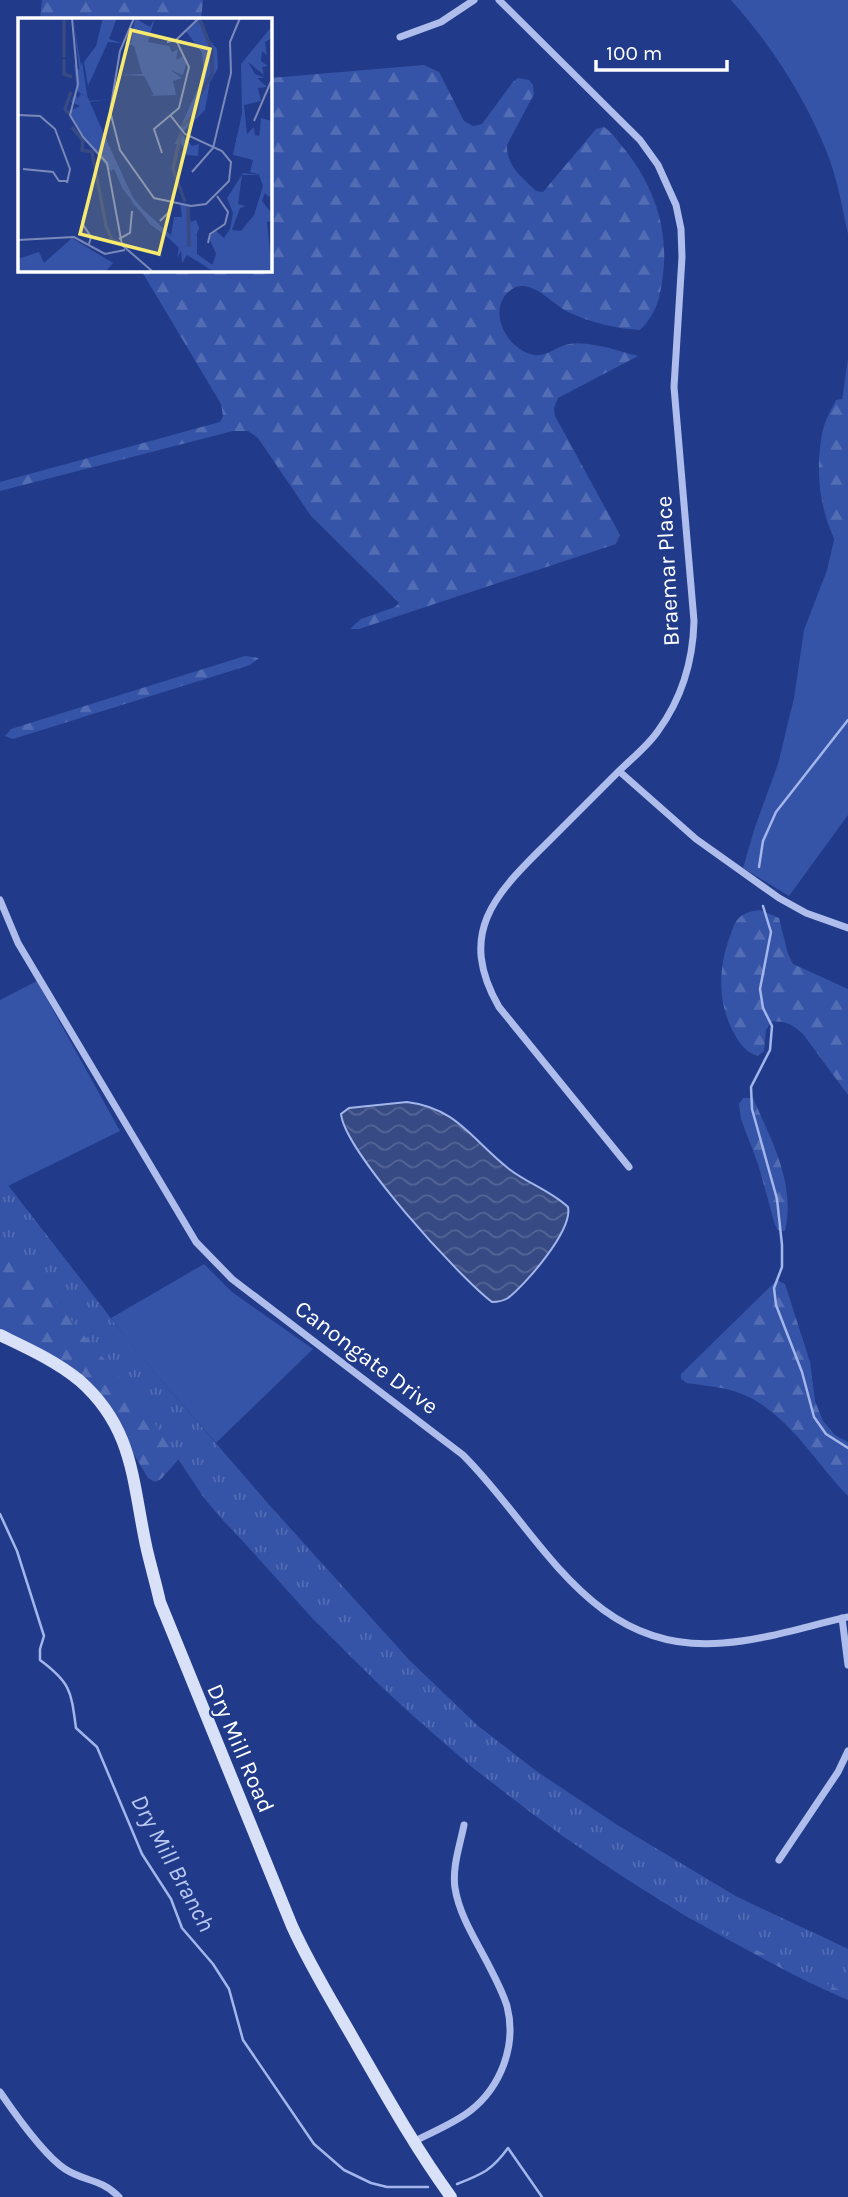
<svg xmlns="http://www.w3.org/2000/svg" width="848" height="2197" viewBox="0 0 848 2197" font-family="Karla,sans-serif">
<defs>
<pattern id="forest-firs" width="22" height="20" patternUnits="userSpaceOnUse" patternTransform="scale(1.75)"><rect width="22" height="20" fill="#3553a7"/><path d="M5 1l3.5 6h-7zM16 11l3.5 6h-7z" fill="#536db4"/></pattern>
<pattern id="park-tufts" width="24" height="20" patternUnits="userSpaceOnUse" patternTransform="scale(1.75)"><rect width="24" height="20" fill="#3553a7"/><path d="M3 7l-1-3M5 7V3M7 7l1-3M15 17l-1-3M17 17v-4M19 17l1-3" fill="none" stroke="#536db4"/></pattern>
<pattern id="water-waves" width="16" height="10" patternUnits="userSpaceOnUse" patternTransform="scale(1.75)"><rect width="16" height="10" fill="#374a84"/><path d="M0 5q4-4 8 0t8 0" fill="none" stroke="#556596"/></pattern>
</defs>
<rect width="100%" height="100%" fill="#213b8a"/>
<!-- green -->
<path fill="#3553a7" d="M731 0H848V234C842 207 837 177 826 150 803 94 771 45 731 0Z
M848 358V815L789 896 743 868 755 827 778 764 794 698 804 630 827 570 838 523 841 408Z
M37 981 120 1131 8 1186 0 1175V1000Z
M204 1264 232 1292 313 1349 216 1443 140 1356 111 1318Z"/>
<!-- forest -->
<path fill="url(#forest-firs)" d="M42 0H203L201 19H40Z
M424 65 439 72 464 121 473 126 482 124 513 82 518 78 529 80 533 85 534 94 507 145C506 166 522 177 536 191L543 192 596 129 604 127C613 133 619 143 626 151 656 190 670 233 662 282 659 302 655 315 640 330 617 329 589 322 568 312 549 302 524 269 504 297 490 319 510 350 534 355 547 357 557 346 569 344 590 340 618 351 638 356L558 398 554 408 555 416 620 535 616 544 359 629H350L361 619 395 607 399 603 311 516 258 438 248 431H233L0 491V482L220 422 223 416 221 404 141 270H270V78Z
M848 398V561C821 527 813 473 823 430 825 420 831 410 836 400Z
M245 656 259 658 250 665 13 739 5 736 11 729Z
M760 910 779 918 788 954 793 964 848 989V1095L803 1034C793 1025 785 1020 771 1022L766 1030 764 1051 758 1056C747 1053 740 1044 735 1035 717 1004 718 969 730 936 733 929 734 922 740 917 746 912 753 911 760 910Z
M743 1098H753C771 1140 796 1183 785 1231L778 1230 775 1225 758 1164 741 1119 739 1104Z
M0 1175 140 1356 270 1506 410 1661 478 1726 536 1771 617 1825 737 1897 848 1949V2000C805 1982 766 1960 725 1938 556 1844 401 1721 274 1574 252 1549 226 1526 206 1500 196 1488 192 1466 186 1451L161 1479 155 1482 148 1478 120 1431 78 1380 0 1335Z
M777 1280 785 1284 810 1362 815 1401 823 1421 835 1435 848 1442V1496C815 1462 787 1412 742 1394 726 1387 705 1386 687 1383L681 1379V1374Z"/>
<!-- park -->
<path fill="url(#park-tufts)" d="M0 1175 140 1356 270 1506 410 1661 478 1726 536 1771 617 1825 737 1897 848 1949V1994L689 1918 630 1881 564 1837 473 1768 379 1684 313 1619 204 1498 141 1403 0 1236Z"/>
<!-- water -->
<path fill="url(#water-waves)" stroke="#a2b6ec" stroke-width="2" d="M407 1102C457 1108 472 1140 509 1169 527 1183 551 1191 568 1207 573 1230 526 1284 508 1298 503 1301 497 1302 492 1302 459 1277 345 1152 341 1114L349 1108Z"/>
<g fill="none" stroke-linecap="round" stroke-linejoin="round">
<!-- stream -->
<path stroke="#a2b6ec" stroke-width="2.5" d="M759 867 763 841 776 812 848 720
M763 906 771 932 760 989 763 1008 772 1026 770 1050 751 1087 752 1109 777 1199 782 1245V1267L774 1288 776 1305 802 1372 814 1417 826 1434 848 1448
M0 1514 17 1551 44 1636 40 1649V1660C71 1683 71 1691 76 1728L97 1747 142 1854 171 1899 182 1928 213 1964 229 1989 243 2040 314 2144 344 2170 371 2183 387 2187H428
M457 2184C483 2174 492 2170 508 2148L542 2197"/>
<!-- street -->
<path stroke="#aebdeb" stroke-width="7" d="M499 0 640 140 658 165 676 205 681 229 682 257 674 387 694 621C693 661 682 698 658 731 647 747 631 759 617 773 593 797 569 821 545 845 494 895 457 934 499 1007L629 1167
M400 37 441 22 474 0
M619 771 696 839 779 898 806 913 848 928
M0 900 18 943 196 1242 232 1279 463 1455C542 1534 590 1655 723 1643 765 1640 807 1626 848 1617
M842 1618 848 1665
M779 1860 838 1772 848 1751
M0 2092C15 2114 44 2155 65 2169 85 2182 100 2178 119 2197
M413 2142C432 2132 453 2124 470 2111 501 2087 517 2045 507 2006 502 1990 494 1976 487 1962 475 1939 459 1914 455 1888 452 1867 460 1845 464 1825"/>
<!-- secondary -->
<path stroke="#d9e1f8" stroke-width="12" d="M0 1335C27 1348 56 1361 79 1380 135 1429 132 1483 147 1550 151 1567 156 1584 160 1602L292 1926C311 1968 335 2006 357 2045 387 2097 416 2149 451 2197"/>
</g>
<g text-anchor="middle" stroke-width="5" stroke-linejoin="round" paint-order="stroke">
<!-- street labels -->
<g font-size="23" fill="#fff" stroke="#213b8a">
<text transform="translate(667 571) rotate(-93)" y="8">Braemar Place</text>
<text transform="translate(367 1357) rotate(37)" y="8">Canongate Drive</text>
<text transform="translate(241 1748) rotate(67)" y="8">Dry Mill Road</text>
</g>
<!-- water labels -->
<g font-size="24" font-style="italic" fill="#b9c8f2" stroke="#213b8a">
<text transform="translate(173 1863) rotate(62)" y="8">Dry Mill Branch</text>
</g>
</g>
<!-- overview -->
<g transform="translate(18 18)">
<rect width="254" height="254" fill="#213b8a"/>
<path d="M183 0 188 18 199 31 200 50 192 64 187 92 165 114 162 110 186 57 184 35 167 12ZM162 185 172 188 171 199 173 204 178 202 181 210 173 233 153 218 156 199H164Z" fill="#3553a7"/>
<path d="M85 0H99L91 21 104 25 90 24 70 68 66 44 78 28ZM117 0 132 9 137 0 130 24 151 28 154 34 160 31 158 42 165 38 169 43 165 57 152 52 164 60 155 63 158 77 131 78 136 77 126 58 100 57 124 56 116 28 107 25H113ZM254 8V20L247 24 249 37 244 33 243 43 250 48 244 49 246 57 230 44 237 56 247 60H239L249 69 240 70 243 83 226 87 229 116 236 109 237 117 242 118 236 142 215 137 224 95 223 46ZM64 44 70 83 93 81 71 84 117 184 157 221 166 218 170 229 172 208 179 218V237L194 248 198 236 191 220 197 212 206 220 212 211 215 195 209 180 225 155 243 157 244 145 245 157 254 160V174L251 179 247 175 244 183 254 196V203L249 204 254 253H195L169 237 164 245 163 233 159 240 161 230 116 187 96 151 93 153 68 124 51 93 62 88 53 84 57 74 60 81 62 76 66 78 59 73 56 46 61 52ZM224 157H241L245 168 236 197 223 213 214 212 222 190 228 188 220 186ZM162 114 174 128 181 126 180 138 169 137 163 126H157ZM54 220 95 245 88 253H0V241L21 234 26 245Z" fill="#3553a7" fill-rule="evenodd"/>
<path d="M55 0 67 73 112 176 137 206 203 253 191 251 132 206 104 170 64 73ZM243 100 254 103V160L232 154 235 142 215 136 220 115 241 121Z" fill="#3553a7"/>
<path fill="none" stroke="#374a84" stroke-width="3.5" d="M46 0V40M46 41V56L54 59M51 96 47 91 53 74M164 108 178 96 181 78 194 56V32L182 2M54 109 65 123 64 132 74 134 88 208 94 222 102 225M163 115 155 151 167 184M170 189 171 229"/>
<path fill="none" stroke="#7a89b9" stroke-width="2" d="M54 0 60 66 52 97 65 119 89 145 104 227 134 253M116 0 102 33 92 93 102 132 136 180 173 188 188 186 211 163 213 144 204 133 167 116 153 98M149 24 158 22 181 0M0 97 22 98 37 111 52 151 49 165M236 103 254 61M144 135 136 111 161 90 171 49 158 22M5 151 35 154 41 163H49M174 154 195 130 213 55 212 24 222 0M67 193 64 205 73 219 71 226M142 203 151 194 154 182M101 221 112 215 114 193M0 222 56 219 87 236 107 232M190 225 192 216 207 206 210 194 199 178"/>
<path fill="#f7ea6f" fill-opacity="0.15" stroke="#f7ea6f" stroke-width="3.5" d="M113 12 192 31 141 236 62 216Z"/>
<rect width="254" height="254" fill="none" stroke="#fff" stroke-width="3.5"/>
</g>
<!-- scale -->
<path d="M596 60v10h131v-10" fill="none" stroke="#ffffff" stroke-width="3.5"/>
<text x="606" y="60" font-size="21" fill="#ffffff" stroke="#213b8a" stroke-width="5" paint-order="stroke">100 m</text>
</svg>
